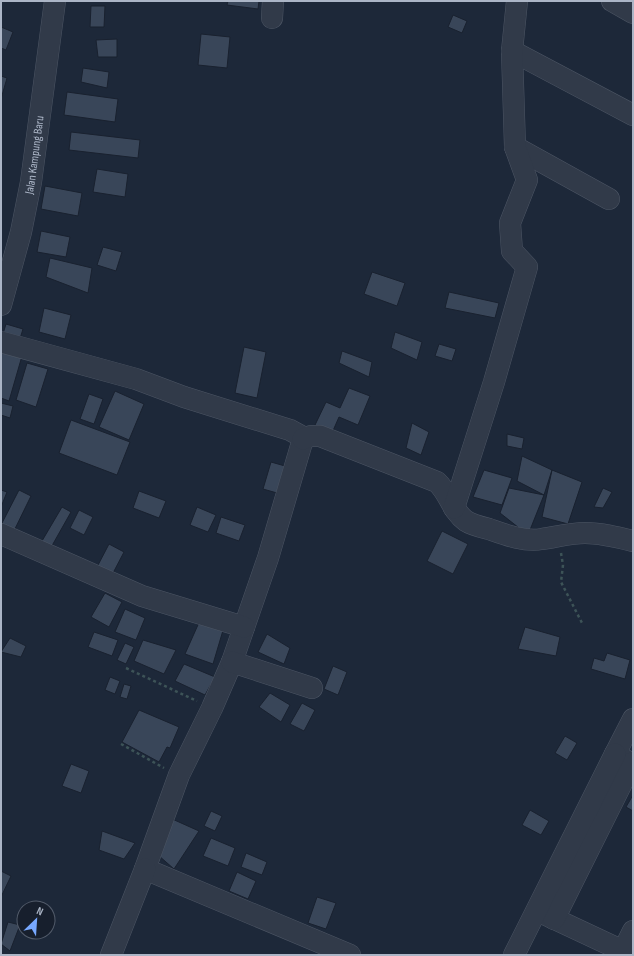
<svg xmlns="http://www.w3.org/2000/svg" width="634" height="956" viewBox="0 0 634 956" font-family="'Sofia Sans Condensed',sans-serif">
<rect width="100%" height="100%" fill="#1d2839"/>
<!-- building -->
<path fill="#394659" stroke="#19212f" d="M228 1H259L258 9 227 5Z
M91 6H105L104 27H90Z
M453 15 467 21 462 33 448 27Z
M1 27 13 32 6 50 1 48Z
M201 34 230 37 227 68 198 65Z
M117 39V57H98L96 40Z
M83 68 109 72 107 88 81 82Z
M1 76 7 78 1 99Z
M67 92 118 99 115 122 64 115Z
M71 132 140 140 138 158 69 150Z
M97 169 128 174 125 197 93 192Z
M45 186 82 193 78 216 41 209Z
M41 231 70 237 66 257 37 252Z
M103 247 122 252 116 271 97 265Z
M50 258 92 268 88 293 46 277Z
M372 272 405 283 397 306 364 294Z
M449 292 499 303 495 318 445 308Z
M44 308 71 315 65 339 39 332Z
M6 324 23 329 19 342 2 337Z
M395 332 422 342 417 360 391 348Z
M439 344 456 349 452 361 435 356Z
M244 347 266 352 257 398 235 393Z
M1 350 22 356 9 401 1 398Z
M342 351 372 362 369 377 339 363Z
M27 363 48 369 36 407 16 400Z
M349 388 370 396 358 425 339 417 332 433 315 425 326 402 340 408Z
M115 391 144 404 129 440 99 427Z
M89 394 103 399 94 424 80 419Z
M1 403 13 406 10 418 1 415Z
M71 420 130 442 117 475 59 453Z
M412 423 429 432 421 455 406 448Z
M507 434 524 438 522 449 507 446Z
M522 456 552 470 544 495 517 481Z
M271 462 285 466 277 493 263 489Z
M484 470 512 478 502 505 473 497Z
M552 470 582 482 568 524 542 517Z
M509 488 544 495 528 535 500 513Z
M603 488 612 492 603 508 594 507Z
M1 490 7 492 1 507Z
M19 490 31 496 11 537 1 525Z
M139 491 166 501 159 518 133 508Z
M62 507 71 512 49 551 39 546Z
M197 507 216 515 208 532 190 525Z
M79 510 93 517 84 535 70 528Z
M221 517 245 525 239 541 216 533Z
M442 531 468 544 453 574 427 561Z
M109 544 124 552 112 575 97 567Z
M105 593 122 602 109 627 91 617Z
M125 609 145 618 136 640 115 632Z
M201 618 224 627 213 664 185 654Z
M525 627 560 637 556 656 518 649Z
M94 632 118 640 112 656 88 647Z
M267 634 290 648 284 664 258 652Z
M10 638 26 646 21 657 1 652Z
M143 640 176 650 164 674 134 661Z
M125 643 134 647 126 664 117 660Z
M607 653 630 660 625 679 591 669 594 658 604 661Z
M184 664 215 677 205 695 175 681Z
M333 666 347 672 338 695 324 689Z
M110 677 120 681 115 694 105 690Z
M124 684 131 686 127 699 120 697Z
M270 693 290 705 281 722 259 707Z
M302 703 315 710 304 731 290 724Z
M139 710 179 727 170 748 167 747 159 762 122 742Z
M565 736 577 743 567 760 555 753Z
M71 764 89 771 81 793 62 786Z
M633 795V811L626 807Z
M530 810 549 821 541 835 522 825Z
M211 811 222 816 215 831 204 826Z
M170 818 199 831 174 869 158 855Z
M102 831 135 843 124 859 99 850Z
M211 838 235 848 228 866 203 856Z
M246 853 267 862 262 875 241 867Z
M1 871 11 876 1 897Z
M237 872 256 881 248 899 229 891Z
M317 897 336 903 326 929 308 923Z
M8 922 20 925 10 951 1 944Z"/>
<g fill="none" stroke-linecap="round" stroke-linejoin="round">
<!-- minor casing -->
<g stroke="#4c5564" stroke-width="22">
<g id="minor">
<path d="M612 1 633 13"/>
<path d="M272 18 273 1"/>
<path d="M512 51 633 115"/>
<path d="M515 147 609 199"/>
<path id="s1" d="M1 305 21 232 31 182 55 1"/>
<path d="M1 342 136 379 184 397 290 430 301 436 303 439 268 558 232 662 212 708 179 775 145 869 350 955"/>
<path d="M303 439 311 436H320L437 482C449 493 452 511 466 521 472 525 481 527 489 529 506 535 524 542 542 539 557 537 570 533 585 533 601 533 617 537 633 541"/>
<path d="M454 508 494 382 527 267 512 251 510 223 527 180 515 147 512 51 517 1"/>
<path d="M1 534 142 596 244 627"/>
<path d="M232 662 312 688"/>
<path d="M627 761 615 754 633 719"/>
<path d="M542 913 623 951 633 931"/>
<path d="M554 919 632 763"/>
<path d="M111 955 145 869"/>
<path d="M514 955 615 754"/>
</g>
</g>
<!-- path -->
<path stroke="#3d5357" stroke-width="2.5" stroke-dasharray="3 3" stroke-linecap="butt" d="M561 553 563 565 561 582 582 623
M126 668 197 701
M121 744 164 768"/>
<!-- minor -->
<use href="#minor" stroke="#313a49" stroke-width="21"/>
</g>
<g text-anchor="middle" stroke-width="4" stroke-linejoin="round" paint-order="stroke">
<!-- street labels -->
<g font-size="12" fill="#abb5c6" stroke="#171f2d">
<text dy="4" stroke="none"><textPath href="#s1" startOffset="154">Jalan Kampung Baru</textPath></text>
</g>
</g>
<!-- border -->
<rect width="634" height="956" fill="none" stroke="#abb5c6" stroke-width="4"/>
<!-- north arrow -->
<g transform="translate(36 920) rotate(25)"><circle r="19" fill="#171f2d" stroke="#525b6a"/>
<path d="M0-3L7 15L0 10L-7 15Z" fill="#77a8ff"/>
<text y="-6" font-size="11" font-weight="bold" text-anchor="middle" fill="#abb5c6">N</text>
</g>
</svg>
